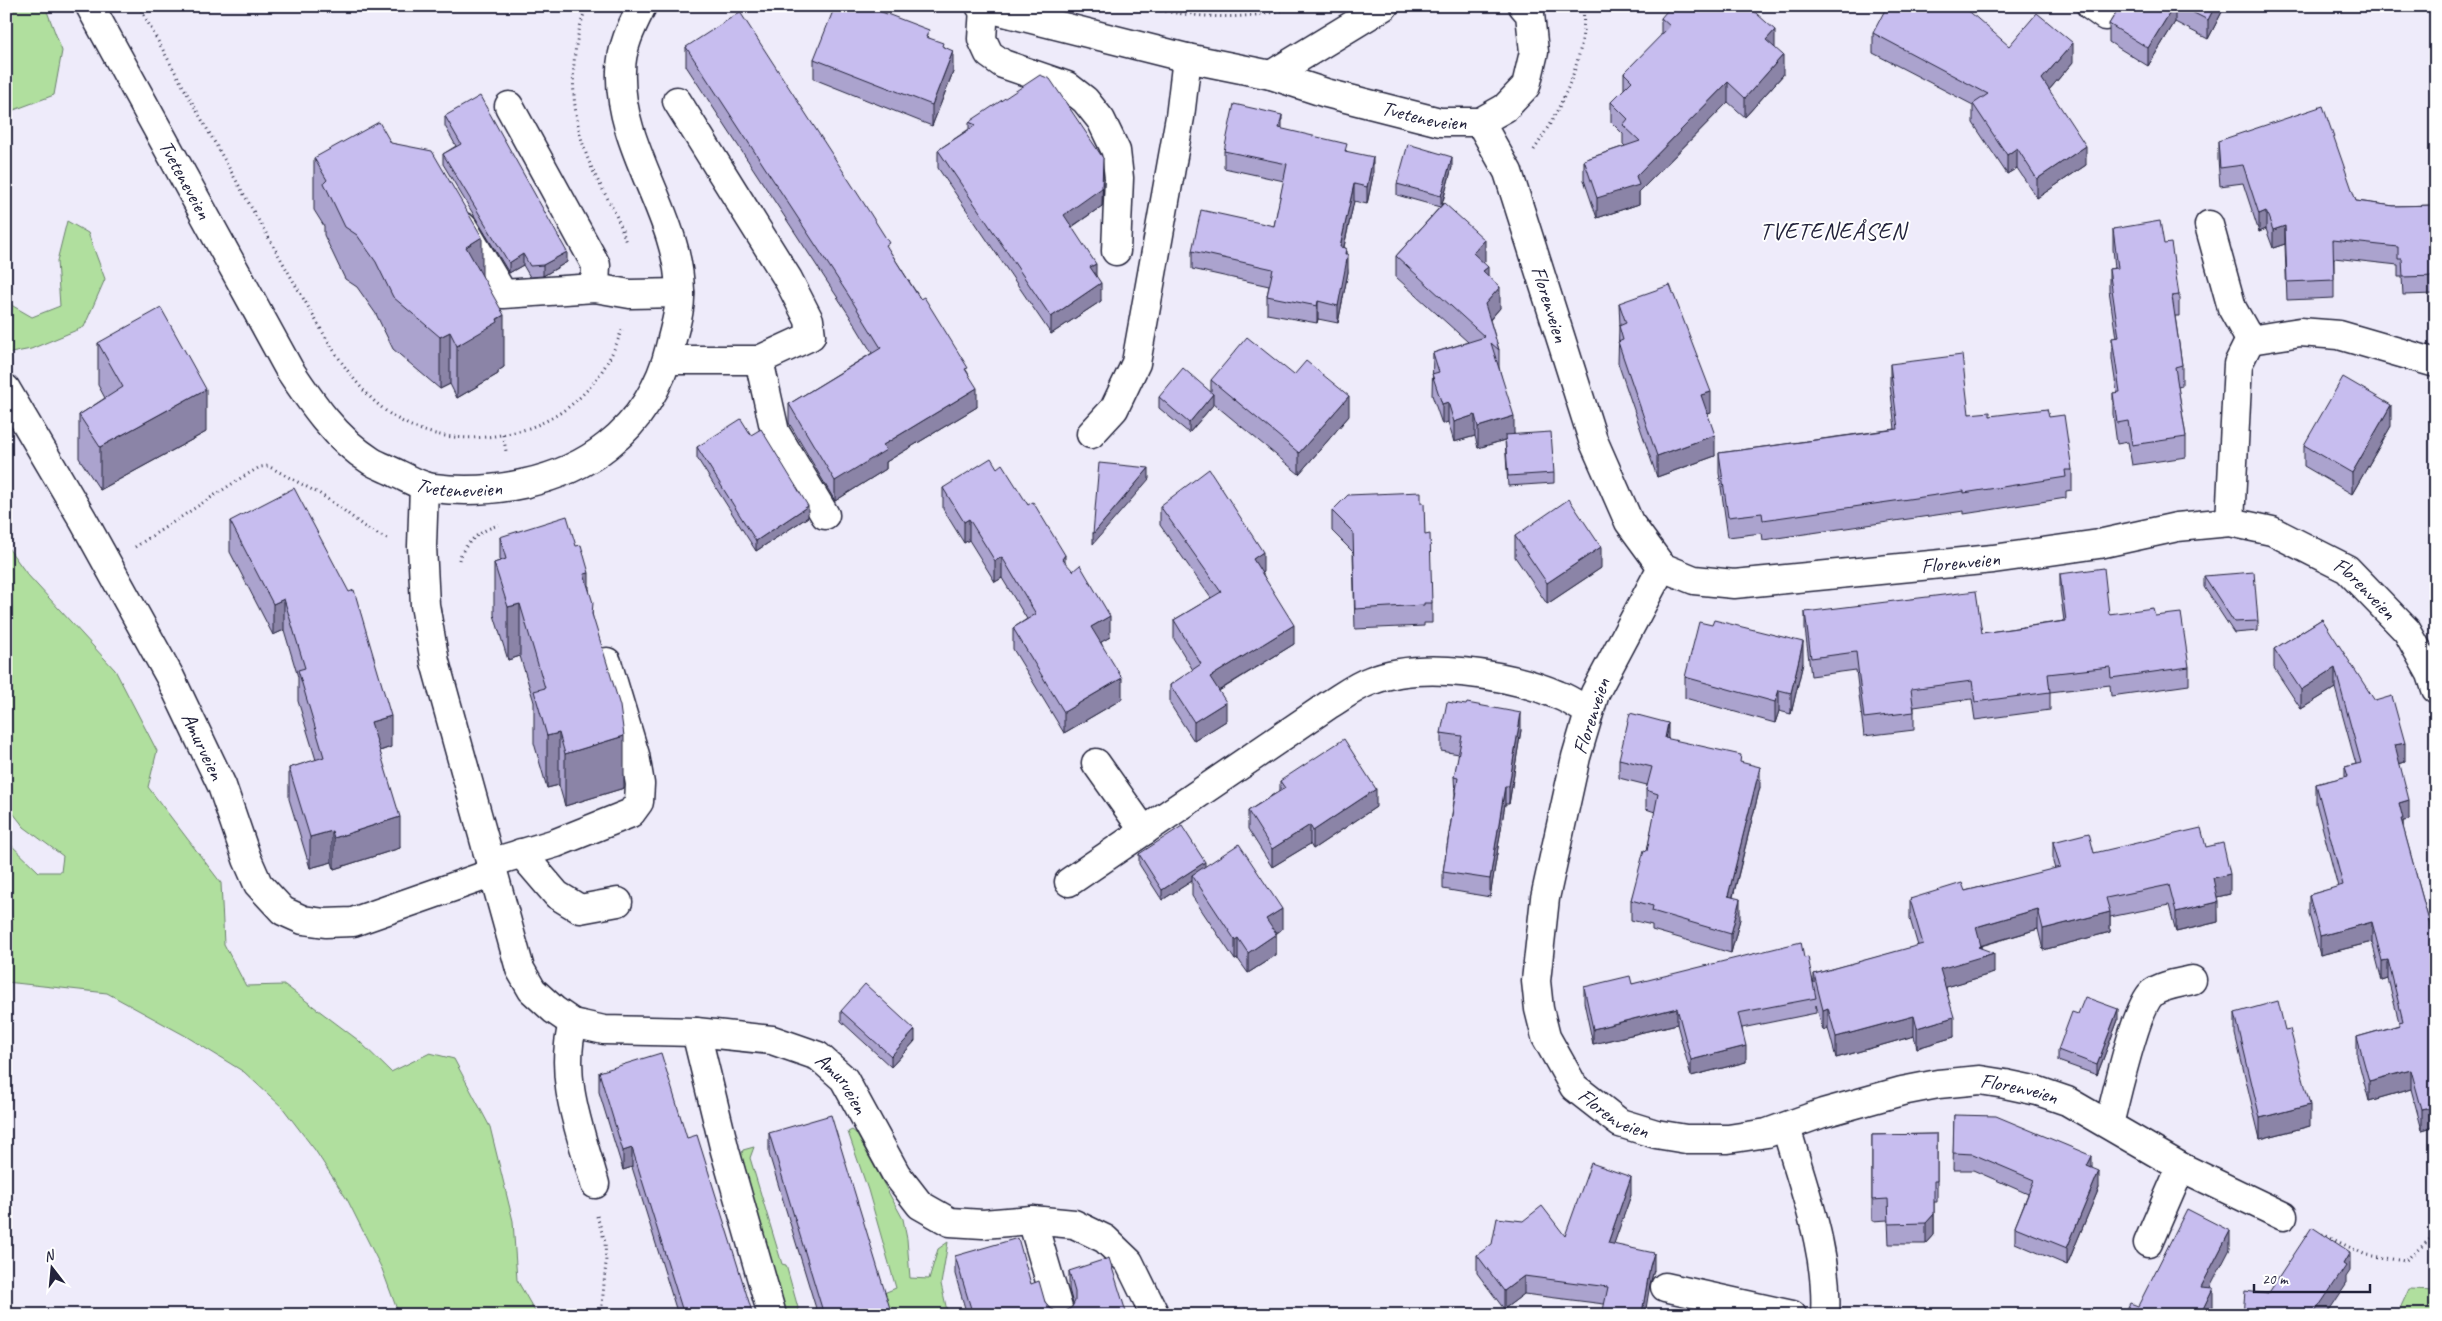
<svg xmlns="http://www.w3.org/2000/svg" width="2442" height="1321" viewBox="0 0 2442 1321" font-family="Caveat,sans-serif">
<rect width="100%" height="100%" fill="#eeebfa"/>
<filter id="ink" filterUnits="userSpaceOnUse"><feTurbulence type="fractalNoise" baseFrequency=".02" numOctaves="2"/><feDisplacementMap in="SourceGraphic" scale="10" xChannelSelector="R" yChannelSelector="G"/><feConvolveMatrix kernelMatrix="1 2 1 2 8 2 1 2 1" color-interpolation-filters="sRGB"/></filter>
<g filter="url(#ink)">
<!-- green -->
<path fill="#b0df9e" stroke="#69806c" d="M6 6H45L62 51 54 95 6 113Z
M67 221 88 233 105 279 84 327 31 349 6 354V302L32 317 60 306 57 261Z
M6 545 27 574 115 670 157 751 148 787 221 883 224 944 246 986 285 985 358 1040 391 1072 430 1053 454 1059 490 1127 513 1221 517 1280 537 1315H399L382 1269 348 1201 315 1150 282 1107 244 1072 184 1035 107 993 6 982V840L39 872H61L63 856 24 827 6 804Z
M852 1130 856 1133 903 1219 907 1239 910 1278 929 1279 938 1249 948 1242 941 1284 948 1315H886L884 1293 896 1288 868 1190 848 1132Z
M754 1147 750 1158 782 1264 786 1265 800 1315H784L739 1164 743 1150Z
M2409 1289 2436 1290V1315H2397Z"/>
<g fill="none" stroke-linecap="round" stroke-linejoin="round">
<!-- minor casing -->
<g stroke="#22223b" stroke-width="31">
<g id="minor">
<path id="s1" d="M90 6 289 369C311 402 336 439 371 461 379 466 389 469 398 474 409 479 420 486 433 488 491 495 561 483 607 446 639 421 661 386 670 347 674 329 681 310 680 292 679 214 618 149 621 71 621 47 632 26 642 6"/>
<path id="s2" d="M980 6 1187 58 1271 75 1326 93 1440 122H1480L1505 108 1526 86 1534 52 1530 14 1523 6"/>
<path d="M2091 6 2105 16"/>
<path d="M984 8 982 39 989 54 1003 64 1067 86 1085 100 1101 120 1116 151 1119 178 1116 251"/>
<path d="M1271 75 1384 6"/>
<path d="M509 106 596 265 595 288"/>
<path id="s3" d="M1480 122 1508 172 1593 440 1629 522 1662 567 1694 580 1734 584 1993 559 2099 544 2177 527 2230 522 2272 531 2347 569 2407 631 2431 674 2436 689"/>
<path d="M2209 225 2232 308 2250 340"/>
<path d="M463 227 503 294 595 288 630 294 680 293"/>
<path d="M2250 340 2300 332 2339 335 2436 363"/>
<path d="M667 360H759L811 336 809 320 788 279 677 101"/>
<path d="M759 360 775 432 825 515"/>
<path id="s4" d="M6 389 82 518 170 677 222 786 247 859 258 884 283 911 303 920 325 923 353 922 493 873"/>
<path d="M1091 434 1114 409 1136 363 1180 117 1187 58"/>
<path id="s5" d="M424 486 422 546 425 605 435 662 520 969 532 990 554 1010 573 1023 604 1030 696 1032 772 1040 818 1056 844 1079 896 1174 920 1205 950 1222 983 1224 1032 1220 1074 1224 1105 1239 1129 1262 1155 1315"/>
<path d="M2230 522 2238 364 2250 340"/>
<path id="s6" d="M1662 567 1595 693 1576 757 1545 898 1536 981 1539 1009 1546 1037 1574 1087 1620 1123 1656 1134 1686 1139H1728L1767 1133 1823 1113 1902 1091 1938 1084 1980 1080 2005 1084 2038 1091 2067 1101 2181 1167 2283 1216"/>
<path d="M1096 763 1144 831"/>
<path d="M521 853 557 895 580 909 618 902"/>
<path d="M490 863 556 843 631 813 639 802 640 784 635 755 607 662"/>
<path d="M1069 882 1330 704C1343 696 1356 686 1370 681 1421 660 1509 674 1558 695 1569 699 1579 706 1589 712"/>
<path d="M573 1023C558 1078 580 1130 595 1184"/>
<path d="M696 1032 725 1151 772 1315"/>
<path d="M2109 1124C2116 1098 2135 1009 2152 993 2162 985 2180 983 2192 980"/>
<path d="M1786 1127C1803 1188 1829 1251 1825 1315"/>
<path d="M1032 1220 1060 1315"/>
<path d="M2148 1243 2181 1167"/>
<path d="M1665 1287 1792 1315"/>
</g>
</g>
<!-- path -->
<path stroke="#22223b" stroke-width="3" stroke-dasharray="1 4" stroke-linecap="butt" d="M139 6C177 77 217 146 256 216 273 245 289 274 306 303 330 345 355 392 396 418 434 441 477 442 519 431 572 417 607 377 623 326
M587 6C567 55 570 116 590 164 601 190 620 215 626 244
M1136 6C1189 17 1245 23 1297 6
M1534 150C1561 108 1588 57 1583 6
M503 435 506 451
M135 547 241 478 260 467 268 466 320 494 342 509 366 528 387 539
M459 560C463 544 482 529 499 525
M597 1216 605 1242 606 1263 601 1315
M2322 1234 2366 1255 2405 1261 2436 1234"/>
<!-- minor -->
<use href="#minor" stroke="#fff" stroke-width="28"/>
</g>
<!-- wall -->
<path fill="#aba3ce" stroke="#22223b" d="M2120 6H2225L2208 39 2175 22 2148 66 2109 42V24Z
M846 10 929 38 943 47 953 72 932 126 814 79V59Z
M1661 18 1775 49 1783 75 1745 117 1728 102 1639 192V204L1597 218 1584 180V160L1625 146 1623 144V134L1611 122V102L1624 90V73L1661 36Z
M1873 33 2009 46 2073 62 2049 90 2086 165 2037 198 2017 168 2007 174 1973 123V105L1873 53Z
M686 47 889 250 968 373 977 407 886 462V469L835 501 789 423V404L872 353 849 315 686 66Z
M445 116 567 262 543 276 530 277 523 265 509 273 443 164V154L456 146 445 126Z
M969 122 1103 176 1102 206 1072 227 1096 276 1101 301 1051 334 938 168V150L969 129Z
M1282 129 1347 151 1373 175 1367 204 1354 201 1344 247 1346 254 1348 272 1338 323 1318 319 1317 323 1267 314V296L1269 286 1192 269V251L1274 226 1284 181 1224 168V151Z
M2218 141 2356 201 2394 206 2436 205V294L2403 295 2402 277H2398V265L2334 258V298L2287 300 2285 244 2273 248 2266 229 2259 232 2243 183 2220 186 2218 159Z
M391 143 482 276 504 367 498 371V374L457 398 450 384 440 389 393 349 376 314 357 287 345 279 324 235V226L314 210V158Z
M1452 167 1442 205 1485 261 1483 263 1500 308 1490 320 1499 350V367L1514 434 1554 473V483L1508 486 1505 440 1478 448 1475 436 1454 442 1448 422 1442 424 1432 395 1433 353 1468 342 1396 277V256L1440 207 1397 195V184Z
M2113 229 2164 244 2179 295V316H2175L2182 365V386L2178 387 2186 437V457L2132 465 2128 442 2117 444 2113 414V393H2117L2112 359V338H2116L2109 290V269L2115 268 2113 249Z
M1619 303 1711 413 1708 414 1715 456 1657 477 1618 363 1619 326H1620Z
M98 343 206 432 100 490 79 458V415L105 398 98 385Z
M1890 364 1969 414 1990 416 2049 417 2072 470V490L2066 491V498L1964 514V511L1763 540 1762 533 1728 537 1719 473V453L1895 429 1890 384Z
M1294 375 1349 416 1299 474 1213 403V405L1189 433 1159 408V397L1211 392V380Z
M2391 426 2352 494 2304 466V445Z
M751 435 808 517 756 551 697 458V447Z
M997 468 1028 505 1065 563 1110 637 1101 642 1122 699 1064 733 1013 649V628L1027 619 1002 578 995 582 969 540 964 543 943 509V488Z
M1421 503 1432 603V623H1424V626L1355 629 1353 552 1332 531V511Z
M1160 506 1263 572H1262L1294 644 1219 691 1226 721 1194 741 1170 704V685L1193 670 1174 639V620L1211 598 1160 525Z
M230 521 391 747 380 751 400 848 334 869 332 862 310 868 289 799V768L316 760 298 701V677L284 630 273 635 230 552Z
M1515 536 1601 568 1547 604 1515 557Z
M500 537 589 589 593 619 624 788 565 806 559 785 547 788 534 743V702L520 656 508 660 494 615V563L500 561Z
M2060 574 2109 614 2155 616 2189 667V685L2111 696 2110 685 2050 692V710L1975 720 1972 699 1914 707V730L1864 736 1856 670 1811 676 1805 629V612L1982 633 2064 621 2060 591Z
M2204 576 2258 621V631L2234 633 2204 587Z
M2322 619 2405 762 2399 764 2409 820 2403 821V827L2436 947V1126L2422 1130 2411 1089 2369 1101 2357 1056V1037L2399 1025V1022L2388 979 2382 981 2372 942 2320 955 2309 914V895L2338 887 2316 803V784L2345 777V767L2356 764 2335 688 2301 709 2274 668V649Z
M1803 663 1791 714 1779 711 1775 723 1685 698V677Z
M1521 730 1509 804H1505L1490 897 1443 889V872L1455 795 1454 777 1459 754 1441 751V733Z
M1668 739 1741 763 1760 787 1733 897 1740 919 1731 953 1652 930V925L1631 920V900L1647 851 1655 812 1646 809V790L1647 785 1619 778V759Z
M1280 781 1376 807 1313 849 1310 844 1272 867 1248 829V811L1280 790Z
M2053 842 2094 853 2206 847 2230 894 2217 897 2218 922 2176 932 2169 905 2110 917V932L2043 950 2038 929 1981 946V948L1994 973 1946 987 1954 1037 1917 1048 1914 1036 1836 1058 1828 1028 1823 1030 1816 1005V1013L1742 1028 1746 1062 1691 1076 1677 1024 1593 1044 1584 1002V987L1632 984 1804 958 1814 983V974L1918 946 1910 919V899L1965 891 2055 869 2053 862Z
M1139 854 1205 866 1282 929 1276 934V955L1248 973 1238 959 1235 960 1192 896V881L1162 900 1139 864Z
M841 1011 915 1041 891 1067 841 1021Z
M2235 1013 2310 1126 2260 1139 2235 1034Z
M2078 1014 2118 1020 2097 1075 2058 1061V1050Z
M599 1072 687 1138 753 1315H678L632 1167 623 1170 599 1092Z
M1954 1115 2092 1168 2099 1188 2067 1265 2015 1243V1227L2028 1194 1973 1170H1953Z
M769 1133 892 1315H818L769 1154Z
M1937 1134V1202H1934V1235L1926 1244H1889L1888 1220 1872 1221V1135Z
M1631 1195 1613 1245 1654 1270 1650 1284 1604 1304 1524 1294 1504 1309 1477 1273V1255L1565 1236Z
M955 1256 1031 1284 1050 1308 1057 1312H1065L1072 1307 1073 1304 1069 1289V1271L1127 1315H967L955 1274Z"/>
<!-- shaded-wall -->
<path fill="#8b84a7" stroke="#22223b" d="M2174 6H2175V22L2148 66V48Z
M2215 6H2225L2208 39V20Z
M1775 30V50L1766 40Z
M2073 43V62L2042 98V79Z
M953 51V72L932 126V105Z
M1783 55V75L1745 117V98Z
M1728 82V102L1639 192V204L1597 218V198L1636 176Z
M1282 115V132L1279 128Z
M2086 146V165L2037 198V179Z
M2017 148V168L2007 174V155Z
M1373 157V175L1367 204V187Z
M1452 157V167L1441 207V196Z
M1103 158 1102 206 1064 232V215Z
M1354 184V201L1340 264V247Z
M2266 211V229L2259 232V214Z
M2285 226V244L2273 248V230Z
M482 237V289L466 247Z
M1485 240V261L1473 274V253Z
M1346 248V263L1348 254V272L1338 323V306Z
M567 252V262L543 276V265Z
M523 254V265L509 273V263Z
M1096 264V282L1090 267Z
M1488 267V288L1483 271Z
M1101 283V301L1051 334V317Z
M1500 287V308L1485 325V304Z
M1318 301V319L1317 323V306Z
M504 315V367L498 371V374L457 398V346Z
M450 332V384L440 389V337Z
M977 388V407L886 462V469L835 501V481L883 445Z
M206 389V432L100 490V447Z
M1711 392V413L1701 416V395Z
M1213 394V405L1189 433V423Z
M1349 396V416L1299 474V453Z
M1448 402V422L1442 424V404Z
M2391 405V426L2352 494V473Z
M1475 415V436L1454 442V422Z
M1514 416V437L1478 448V427Z
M1715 435V456L1657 477V456Z
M1149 468V479L1093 544V534Z
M808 506V517L756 551V541Z
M969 519V540L964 543V522Z
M1601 547V568L1547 604V583Z
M1263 552V572L1253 578V559Z
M1065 555V576L1062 559Z
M1002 557V578L995 582V561Z
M589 573V625L584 574Z
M284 599V630L273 635V604Z
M520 604V656L508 660V607Z
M1110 616V637L1091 648V627Z
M1294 625V644L1210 696V677Z
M1803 642V663L1791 714V693Z
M2335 668V688L2301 709V690Z
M1122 678V699L1064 733V712Z
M1779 690V711L1775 723V702Z
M1226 702V721L1194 741V722Z
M1521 713V730L1509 804V786Z
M391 716V747L371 754V722Z
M1668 723V742L1665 738Z
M559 733V785L547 788V736Z
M624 736V788L565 806V754Z
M2405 743V762L2395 765V745Z
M1760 767V787L1728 916V896Z
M1505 786V804L1490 897V879Z
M1376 789V807L1313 849V831Z
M2409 800V820L2403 821V838L2399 803Z
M400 817V848L334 869V838Z
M1310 825V844L1272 867V849Z
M332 831V862L310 868V837Z
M1205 862V872L1192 875V881L1162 900V890Z
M2230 874V894L2213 898V878Z
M1740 899V919L1731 953V934Z
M2218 902V922L2176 932V912Z
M1282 909V929L1266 940V919Z
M2038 909V929L1976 947V927Z
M2110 912V932L2043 950V929Z
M2372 922V942L2320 955V936Z
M1276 934V955L1248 973V953Z
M1238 938V959L1235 960V940Z
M1981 946V957L1994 953V973L1940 989V969L1978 947Z
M2388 960V979L2382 981V961Z
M1677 1008V1024L1593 1044V1029Z
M1828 1008V1028L1823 1030V1010Z
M2118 1009V1020L2097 1075V1065Z
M1914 1016V1036L1836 1058V1037Z
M1954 1017V1037L1917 1048V1028Z
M915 1030V1041L891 1067V1056Z
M1746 1046V1062L1691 1076V1060Z
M2411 1070V1089L2369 1101V1081Z
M2310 1105V1126L2260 1139V1118Z
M2436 1107V1126L2422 1130V1110Z
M632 1148V1167L623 1170V1151Z
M2092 1156V1173L2087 1166Z
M2099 1171V1188L2067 1265V1248Z
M1631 1177V1195L1608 1261V1243Z
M1934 1214V1235L1926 1244V1223Z
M2230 1231V1249L2201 1305V1287Z
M2350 1252V1271L2346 1277V1285L2326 1315H2313Z
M1654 1253V1270L1650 1284 1645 1315 1642 1313 1650 1266Z
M1524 1276V1294L1504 1309V1291Z
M2213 1288V1307L2209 1315H2200Z"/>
<!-- building -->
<path fill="#c7bdef" stroke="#22223b" d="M835 6H838L846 10 848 6 859 11 860 6H866L929 30 926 37 943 43 942 46 953 51 932 105 814 59Z
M1671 6H1748L1775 30 1766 40 1783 55 1745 98 1728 82 1636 176 1639 185 1597 198 1584 160 1640 141 1623 125 1628 119 1611 102 1632 81 1624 73 1670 26 1661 18Z
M1887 6H1963L2009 46 2037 13 2073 43 2042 79 2086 146 2037 179 2017 148 2007 155 1973 104 1988 94 1873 33Z
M2120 6H2174L2148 48 2109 24Z
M2180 6H2215L2208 20Z
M740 12 863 202 889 243 886 245 920 299 924 297 968 368 965 369 977 388 883 445 886 450 835 481 789 404 881 348 849 296 686 47Z
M1040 75 1050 79 1103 158 1102 188 1064 215 1096 264 1090 267 1101 283 1051 317 938 150 976 125 969 122Z
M480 96 567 252 543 265 530 266 523 254 509 263 443 154 461 144 445 116Z
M1234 104 1282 115 1279 128 1347 144 1345 151 1373 157 1367 187 1354 184 1340 247 1346 248 1345 254H1348L1338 306 1318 301 1317 306 1267 296 1273 269 1192 251 1201 210 1274 226 1287 164 1224 151Z
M2323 106 2356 201 2394 206 2436 205V276L2403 277 2402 259H2398V247L2333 240 2334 280 2287 282 2285 226 2273 230 2266 211 2259 214 2243 165 2220 168 2218 141Z
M379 122 391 143 432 151 482 237 466 247 504 315 497 319 498 322 457 346 450 332 440 337 393 297 376 262 357 235 345 227 324 183 327 180 314 158Z
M1408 144 1452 157 1441 196 1397 184Z
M1444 203 1485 240 1473 253 1488 267 1483 271 1500 287 1485 304 1499 350 1491 343 1514 416 1478 427 1475 415 1454 422 1448 402 1442 404 1432 374 1439 372 1433 353 1485 337 1396 256Z
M2160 221 2164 244 2171 243 2179 295 2172 296 2182 365 2175 367 2186 437 2132 445 2128 421 2117 423 2113 393 2120 392 2112 338 2119 337 2109 269 2118 268 2113 229Z
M1670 285 1711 392 1701 395 1715 435 1657 456 1618 342 1623 340 1619 326 1626 323 1619 303Z
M161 308 206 389 100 447 79 415 123 387 98 343Z
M1247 337 1294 375 1306 361 1349 396 1299 453 1211 380Z
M1962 355 1969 414 1990 412V416L2047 409 2049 417 2064 415 2072 470H2065L2066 477 1964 493V491L1763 520 1762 513 1728 517 1719 453 1898 429 1890 364Z
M1183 368 1213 394 1189 423 1159 397Z
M2343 377 2391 405 2352 473 2304 445Z
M741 419 751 435 761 429 808 506 756 541 697 447Z
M1551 432 1554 473 1508 476 1505 435Z
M991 458 997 468 1002 464 1028 505 1033 502 1065 555 1062 559 1073 571 1080 565 1110 616 1091 627 1122 678 1064 712 1013 628 1036 614 1002 557 995 561 969 519 964 522 943 488Z
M1099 463 1149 468 1093 534Z
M1209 469 1263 552 1253 559 1294 625 1210 677 1226 702 1194 722 1170 685 1201 664 1174 620 1221 592 1160 506Z
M294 488 349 592 354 590 391 716 371 722 400 817 334 838 332 831 310 837 289 768 324 757 298 670 305 668 284 599 273 604 230 521Z
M1421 492V503H1424L1425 535 1430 534 1432 603H1424V605L1355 609 1353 532 1332 511 1348 495Z
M1569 499 1601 547 1547 583 1515 536Z
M567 516 576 546 581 545 589 573 584 574 593 603 592 614 620 706 624 736 565 754 559 733 547 736 534 691 545 688 520 604 508 607 494 563 506 559 500 537Z
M2104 568 2109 614 2153 608 2155 616 2181 613 2189 667 2111 678 2110 667 2048 674 2050 692 1975 702 1972 681 1911 689 1914 712 1864 718 1856 652 1811 658 1805 612 1976 591 1982 633 2066 621 2060 574Z
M2254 572 2258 621 2234 622 2204 576Z
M2322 619 2375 701 2392 696 2405 743 2395 745 2409 800 2399 803 2403 819H2401L2436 947V1107L2422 1110 2411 1070 2369 1081 2357 1037 2400 1025 2399 1022 2403 1021 2388 960 2382 961 2372 922 2320 936 2309 895 2343 885 2316 784 2348 776 2345 767 2361 763 2335 668 2301 690 2274 649Z
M1714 620 1803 642 1791 693 1779 690 1775 702 1685 677 1699 622 1712 625Z
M1447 702 1466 705 1467 703 1521 713 1509 786H1505L1490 879 1443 872 1458 778 1454 777 1462 736 1441 733Z
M1630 713 1668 723 1665 738 1741 755 1740 762 1760 767 1728 896 1740 899 1731 934 1652 911 1653 906 1631 900 1644 850 1647 851 1658 794 1646 790 1652 767 1619 759Z
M1344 739 1376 789 1313 831 1310 825 1272 849 1248 811 1285 788 1280 781Z
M1182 826 1205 862 1162 890 1139 854Z
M2201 828 2206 847 2223 843 2230 874 2213 878 2218 902 2176 912 2169 885 2106 898 2110 912 2043 929 2038 909 1976 927 1981 946 1978 947 1994 953 1940 969 1954 1017 1917 1028 1914 1016 1836 1037 1828 1008 1823 1010 1814 974 1923 944 1910 899 1962 883 1965 891 2060 867 2053 842 2089 833 2094 853Z
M1239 844 1282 909 1266 919 1276 934 1248 953 1238 938 1235 940 1192 875Z
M1801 942 1804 958 1808 957 1816 998 1738 1013 1746 1046 1691 1060 1677 1008 1593 1029 1584 987 1630 976 1632 984Z
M865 984 915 1030 891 1056 841 1011Z
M2085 997 2118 1009 2097 1065 2058 1050 2072 1012 2078 1014Z
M2278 1001 2285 1030 2290 1029 2310 1105 2260 1118 2235 1013Z
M661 1053 687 1138 697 1135 753 1315H684L632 1148 623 1151 599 1072Z
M831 1115 892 1315H824L769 1133Z
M1954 1115 1996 1116 2092 1156 2087 1166 2099 1171 2067 1248 2015 1227 2034 1180 1973 1154 1953 1153Z
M1937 1134V1181H1934V1214L1926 1223 1889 1224 1888 1199 1872 1200V1135Z
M1591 1163 1631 1177 1608 1243 1654 1253 1650 1266 1642 1313 1651 1315H1602L1608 1287 1524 1276 1504 1291 1477 1255 1492 1244 1497 1218 1523 1221 1542 1206 1565 1236Z
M2187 1209 2230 1231 2201 1287 2213 1288 2200 1315H2124L2130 1303 2138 1306Z
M2312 1227 2350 1252 2343 1264 2346 1266 2313 1315H2243L2245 1291 2268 1294Z
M1018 1238 1031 1284 1039 1281 1045 1302 1050 1308 1057 1312H1065L1072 1307 1075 1301V1292L1069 1271 1109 1258 1127 1315H973L955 1256Z"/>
</g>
<g text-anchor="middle" stroke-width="4" stroke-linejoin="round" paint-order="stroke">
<!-- street labels -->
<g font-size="21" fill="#22223b" stroke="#fff">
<text dy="7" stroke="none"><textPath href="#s2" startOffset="458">Tveteneveien</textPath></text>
<text dy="7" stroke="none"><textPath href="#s1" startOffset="198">Tveteneveien</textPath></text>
<text dy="7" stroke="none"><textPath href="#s3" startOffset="196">Florenveien</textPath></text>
<text dy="7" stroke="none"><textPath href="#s1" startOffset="632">Tveteneveien</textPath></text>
<text dy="7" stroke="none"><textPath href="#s3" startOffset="786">Florenveien</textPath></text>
<text dy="7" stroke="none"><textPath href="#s3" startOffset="1212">Florenveien</textPath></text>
<text transform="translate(1591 716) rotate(-72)" y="7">Florenveien</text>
<text dy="7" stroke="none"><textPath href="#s4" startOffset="408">Amurveien</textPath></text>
<text dy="7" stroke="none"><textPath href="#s5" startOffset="858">Amurveien</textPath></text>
<text dy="7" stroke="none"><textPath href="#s6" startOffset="1020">Florenveien</textPath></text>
<text dy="7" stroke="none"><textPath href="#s6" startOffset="600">Florenveien</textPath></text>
</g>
<!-- quarter labels -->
<g font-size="24" letter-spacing="1" fill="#22223b" stroke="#fff">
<text x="1833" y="239">TVETENEÅSEN</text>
</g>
</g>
<!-- margin -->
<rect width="2442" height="1321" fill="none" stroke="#fff" stroke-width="25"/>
<rect x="12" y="12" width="2417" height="1296" fill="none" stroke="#22223b" stroke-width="2" filter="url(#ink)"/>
<!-- north arrow -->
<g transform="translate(52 1268) rotate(344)" stroke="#ffffff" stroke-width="4" paint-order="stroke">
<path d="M0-4L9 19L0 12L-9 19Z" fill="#22223b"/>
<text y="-8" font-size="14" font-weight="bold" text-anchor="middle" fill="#22223b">N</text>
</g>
<!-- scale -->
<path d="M2254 1284v8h116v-8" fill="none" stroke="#22223b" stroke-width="2.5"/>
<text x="2262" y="1284" font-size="15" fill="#22223b" stroke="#ffffff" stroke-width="4" paint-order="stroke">20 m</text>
</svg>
